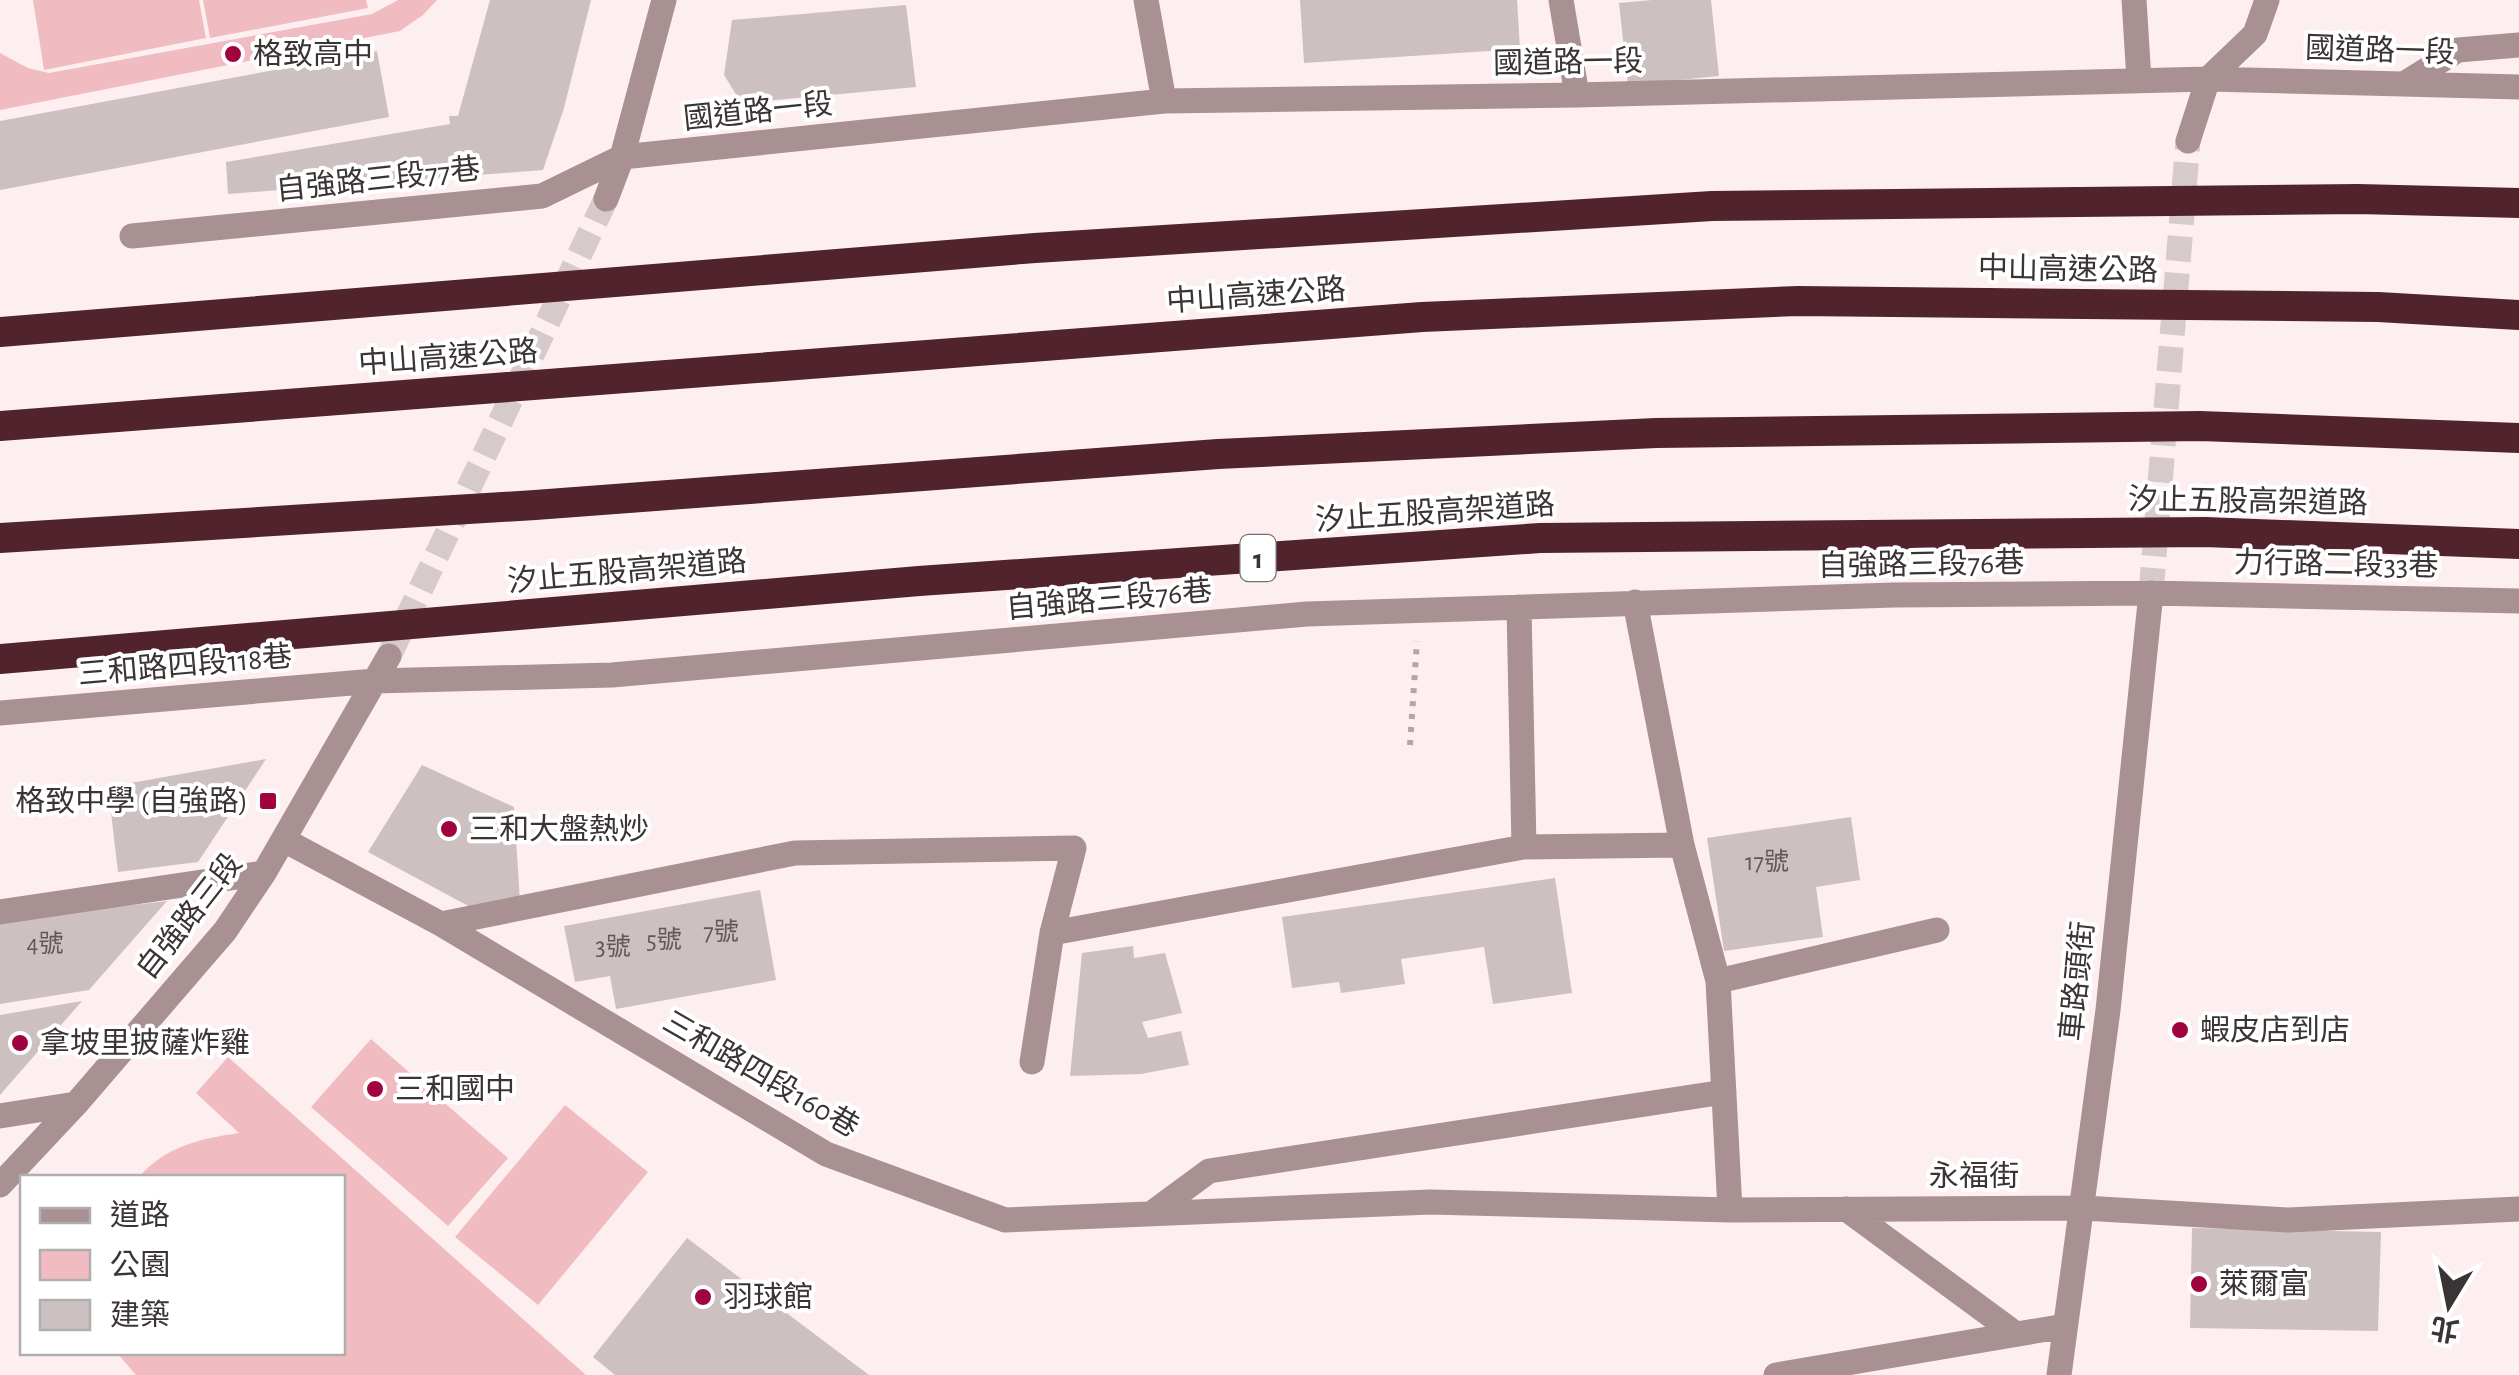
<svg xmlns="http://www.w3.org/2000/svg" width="2519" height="1375" viewBox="0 0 2519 1375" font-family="'Alegreya Sans','Noto Sans TC',sans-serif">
<rect width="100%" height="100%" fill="#fdeff0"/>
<!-- green -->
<path fill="#f0bcc2" d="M33 0H199L206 38 44 70Z
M203 0H366L368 8 210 38Z
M398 0H437L423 15 400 31 0 110V53L28 68 49 73 372 14Z
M371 1039 508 1158 448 1226 311 1107Z
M228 1057 586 1375H136L117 1353 342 1352V1178L139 1177C166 1146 199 1139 239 1133L196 1093Z
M565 1105 648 1172 538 1305 455 1237Z"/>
<!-- building -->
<path fill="#cdc0c1" d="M490 0H591L564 108 543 170 228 194 226 162 450 124 449 116H458Z
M1300 0H1517L1520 49 1304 63Z
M1652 0H1711L1719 76 1628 85 1619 3Z
M906 5 916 87 753 102 737 96 724 75 732 20Z
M377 51 389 117 0 190V121Z
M266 759 198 862 118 872 108 787Z
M422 765 514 807 520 902 472 908 368 852Z
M1851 817 1860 880 1816 887 1823 937 1724 951 1707 838Z
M1555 878 1572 993 1493 1004 1484 947 1401 959 1405 984 1341 993 1339 982 1292 988 1282 917Z
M760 890 776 980 616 1009 610 976 575 982 564 926Z
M167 901 89 990 0 1004V921Z
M1133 946 1134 958 1165 953 1182 1013 1142 1022 1148 1038 1181 1031 1189 1065 1141 1074 1070 1076 1082 953Z
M82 1001 0 1095V1015Z
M2192 1228 2381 1232 2378 1331 2190 1328Z
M687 1238 869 1375H615L593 1357Z"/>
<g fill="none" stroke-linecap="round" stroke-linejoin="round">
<!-- minor-tunnel -->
<path stroke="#d6cacb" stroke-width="25" stroke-dasharray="25 12" stroke-linecap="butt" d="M2151 593 2188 141
M389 656 606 199"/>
<!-- path -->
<path stroke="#b2a7a8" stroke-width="6" stroke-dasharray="5 8" stroke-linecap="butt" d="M1410 745 1417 641"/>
<!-- minor -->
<path stroke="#a99093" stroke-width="25" d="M1146 0 1164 101
M1561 0 1577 95
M2134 0 2139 80
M2407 82 2458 50 2519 45
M2188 141 2208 79 2255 34 2267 0
M606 199 622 157 664 0
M132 236 542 196 622 157 1164 101 1577 95 2208 79 2519 87
M1635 602 1682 845 1718 981 1730 1210
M1519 607 1524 847
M0 713 375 681 612 675 1307 614 1894 595 2151 593 2519 601
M284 840 441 924 826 1154 1005 1220 1430 1202 1730 1210 2084 1208 2288 1220 2519 1209
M0 912 264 873
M441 924 795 853 1074 848 1052 933 1032 1062
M1052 933 1524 847 1682 845
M1718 981 1937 930
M0 1116 76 1104
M0 1185 76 1104 225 931 264 873 389 656
M1846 1209 2016 1334
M1152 1213 1209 1171 1724 1092
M1776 1375 2065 1326
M2059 1375 2108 1010 2151 593"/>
<!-- highway -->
<path stroke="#51242d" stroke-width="30" d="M0 426 1422 317 1798 301 2378 307 2519 315
M0 538 535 505 1218 454 1656 433 2200 426 2519 438"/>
<!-- highway-bridge -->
<path stroke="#51242d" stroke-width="30" d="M0 332 1035 248 1712 206 2358 199 2519 203
M0 659 919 581 1540 538 2205 532 2519 544"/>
</g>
<!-- markers -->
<g fill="#a1033f" stroke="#fff" stroke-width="4">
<circle cx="233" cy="54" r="10"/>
<rect x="258" y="791" width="20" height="20" rx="5"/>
<circle cx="449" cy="829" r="10"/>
<circle cx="2180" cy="1030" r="10"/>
<circle cx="20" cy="1043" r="10"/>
<circle cx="375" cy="1089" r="10"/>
<circle cx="2199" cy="1284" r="10"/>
<circle cx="703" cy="1297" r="10"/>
</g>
<g text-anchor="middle" stroke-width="8" stroke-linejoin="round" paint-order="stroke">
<!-- number labels -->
<g font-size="25" fill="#5f5758">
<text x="1767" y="870">17號</text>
<text x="721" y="940">7號</text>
<text x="664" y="948">5號</text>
<text x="45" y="952">4號</text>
<text x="613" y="955">3號</text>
</g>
<!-- shield labels -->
<rect fill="#fff" stroke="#757172" stroke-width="2.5" x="1240.5" y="535" width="35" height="46" rx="8"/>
<g font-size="28" font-weight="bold" fill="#3a3435">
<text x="1258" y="568">1</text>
</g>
<!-- street labels -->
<g font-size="30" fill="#3a3435" stroke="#fff">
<text transform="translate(2380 50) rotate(2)" y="10">國道路一段</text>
<text transform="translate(1568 62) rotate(-1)" y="10">國道路一段</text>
<text transform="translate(758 111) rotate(-6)" y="10">國道路一段</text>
<text transform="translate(378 179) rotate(-6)" y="10">自強路三段77巷</text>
<text transform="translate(2068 269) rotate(1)" y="10">中山高速公路</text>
<text transform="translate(1256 295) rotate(-4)" y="10">中山高速公路</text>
<text transform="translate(448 357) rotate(-4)" y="10">中山高速公路</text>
<text transform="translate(2248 501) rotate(1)" y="10">汐止五股高架道路</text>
<text transform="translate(1435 512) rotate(-4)" y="10">汐止五股高架道路</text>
<text transform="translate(1921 564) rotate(-1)" y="10">自強路三段76巷</text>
<text transform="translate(2336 564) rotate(1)" y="10">力行路二段33巷</text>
<text transform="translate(627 571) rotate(-5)" y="10">汐止五股高架道路</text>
<text transform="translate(1109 599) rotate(-5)" y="10">自強路三段76巷</text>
<text transform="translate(185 665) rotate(-5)" y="10">三和路四段118巷</text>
<text transform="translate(189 916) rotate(-52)" y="10">自強路三段</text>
<text transform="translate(2077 981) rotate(-84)" y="10">車路頭街</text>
<text transform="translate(761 1074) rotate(30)" y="10">三和路四段160巷</text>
<text x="1974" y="1186">永福街</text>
</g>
<!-- poi labels -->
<g font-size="30" fill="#3a3435" stroke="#fff" text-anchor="start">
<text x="253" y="64">格致高中</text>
<text x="248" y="811" text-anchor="end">格致中學 (自強路)</text>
<text x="469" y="839">三和大盤熱炒</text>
<text x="2200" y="1040">蝦皮店到店</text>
<text x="40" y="1053">拿坡里披薩炸雞</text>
<text x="395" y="1099">三和國中</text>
<text x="2219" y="1294">萊爾富</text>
<text x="723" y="1307">羽球館</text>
</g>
</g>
<!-- legend -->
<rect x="20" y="1175" width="325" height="180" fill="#ffffff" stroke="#b0aeae" stroke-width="2.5"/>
<rect x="40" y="1208" width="50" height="15" fill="#a99093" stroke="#b0aeae" stroke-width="2.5"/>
<text x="110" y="1225" font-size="30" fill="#3a3435">道路</text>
<rect x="40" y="1250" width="50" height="30" fill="#f0bcc2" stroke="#b0aeae" stroke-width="2.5"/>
<text x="110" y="1275" font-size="30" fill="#3a3435">公園</text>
<rect x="40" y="1300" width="50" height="30" fill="#cdc0c1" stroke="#b0aeae" stroke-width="2.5"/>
<text x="110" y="1325" font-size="30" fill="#3a3435">建築</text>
<!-- north arrow -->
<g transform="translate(2449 1305) rotate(190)" stroke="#ffffff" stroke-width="8" paint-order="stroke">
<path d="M0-8L18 38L0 25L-18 38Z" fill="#3a3435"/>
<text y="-15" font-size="28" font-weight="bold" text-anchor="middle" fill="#3a3435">北</text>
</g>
</svg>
